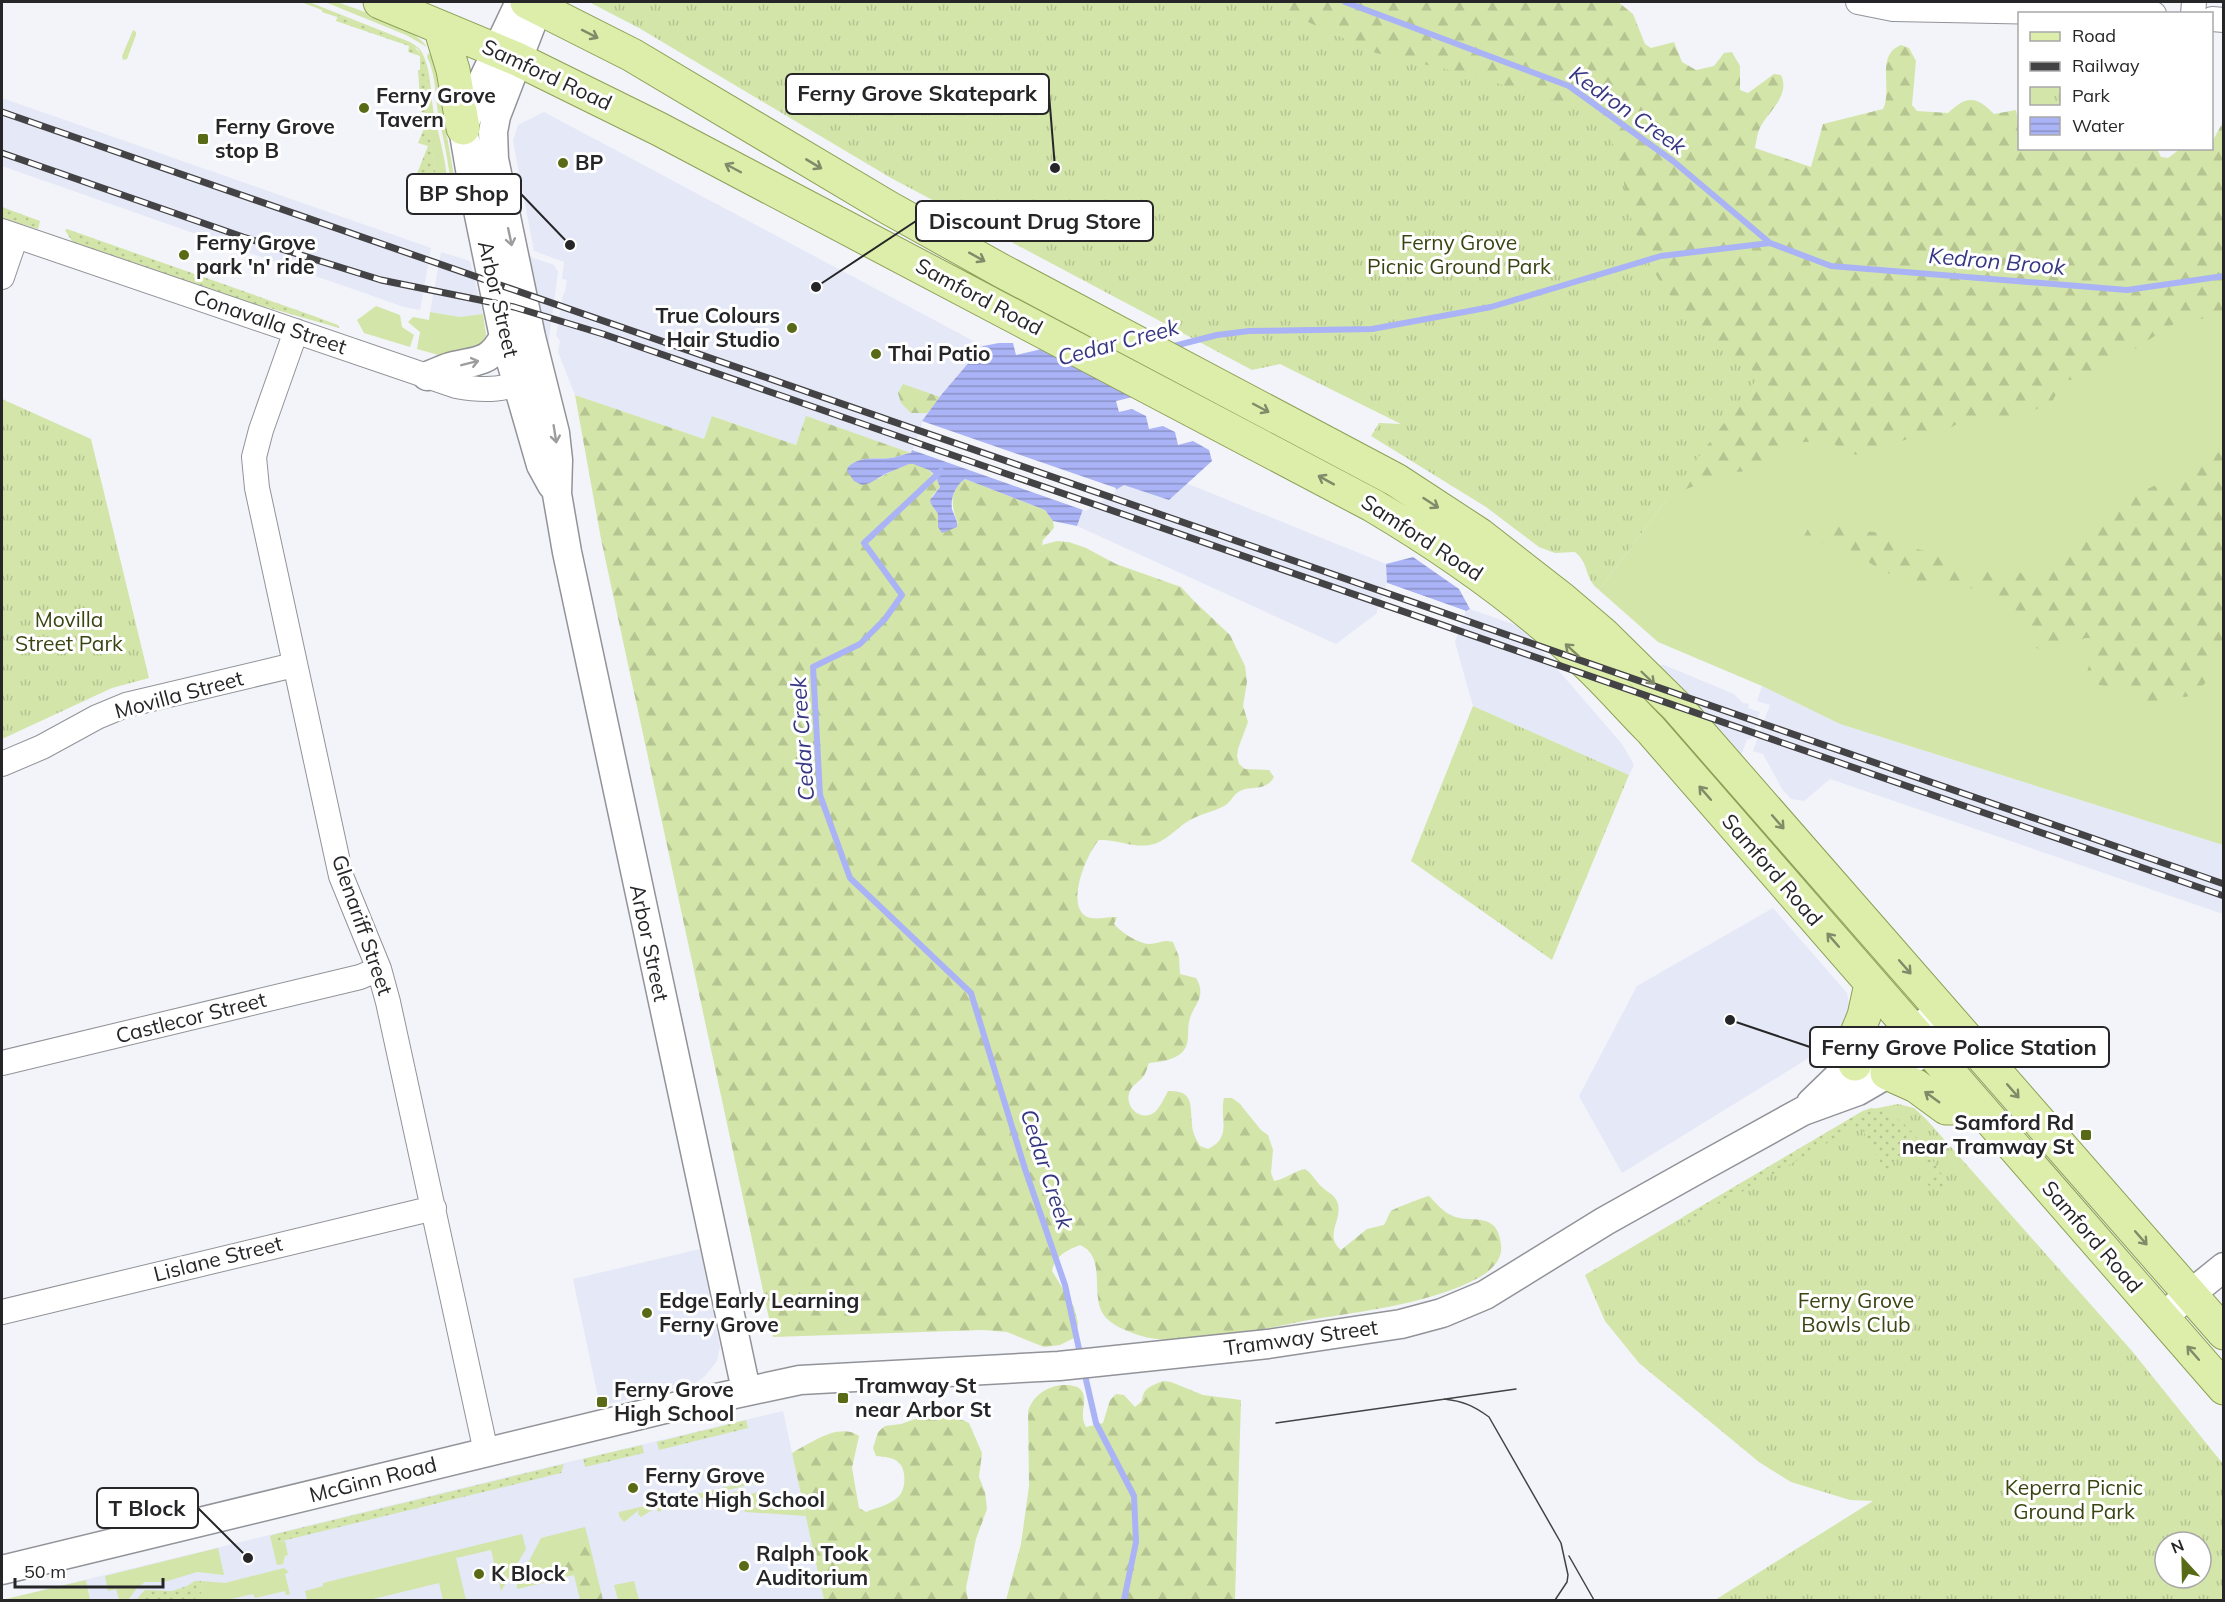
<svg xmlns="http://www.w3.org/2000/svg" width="2225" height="1602" viewBox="0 0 2225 1602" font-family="Mulish,sans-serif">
<defs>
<pattern id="forest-firs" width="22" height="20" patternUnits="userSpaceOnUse" patternTransform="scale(1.5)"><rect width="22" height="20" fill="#d3e5a9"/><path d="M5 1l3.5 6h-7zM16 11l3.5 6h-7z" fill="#b5c491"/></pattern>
<pattern id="park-tufts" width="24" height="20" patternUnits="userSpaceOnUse" patternTransform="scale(1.5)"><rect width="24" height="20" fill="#d3e5a9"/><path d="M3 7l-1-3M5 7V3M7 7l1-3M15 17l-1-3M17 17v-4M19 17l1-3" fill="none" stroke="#b5c491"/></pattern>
<pattern id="garden-dots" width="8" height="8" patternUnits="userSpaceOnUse" patternTransform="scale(1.5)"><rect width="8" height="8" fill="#d3e5a9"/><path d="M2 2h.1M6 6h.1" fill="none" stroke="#b5c491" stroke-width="1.8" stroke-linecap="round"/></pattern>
<pattern id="water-rules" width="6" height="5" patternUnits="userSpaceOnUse" patternTransform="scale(1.5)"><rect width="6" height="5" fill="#aab3f5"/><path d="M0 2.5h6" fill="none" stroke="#8a91c6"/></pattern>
</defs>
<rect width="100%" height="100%" fill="#f2f4fa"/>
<!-- built -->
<path fill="#e5e8f6" d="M2 98 431 248 420 310 404 307 2 166Z
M544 112 983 346 922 421 911 453 806 417 796 445 713 416 704 439 575 395 558 352 560 341 556 336 563 295 565 292 567 280 562 279 564 262 534 251 513 141 518 125Z
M441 252 470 261 483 314 460 317 430 312Z
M526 255H530L533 258 554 265 558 272 547 354Z
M1097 468 1176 479 1386 564 1387 583 1376 614 1336 644 1077 526Z
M1470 609 1521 627 1622 744 1634 765 1629 775 1473 706 1455 642 1466 611Z
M1656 665H1664L1734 694 1743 703 1749 704 1748 708 1760 712 1752 738 1747 740 1741 755Z
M1762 686 1840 724 2223 845V914L1830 779 1804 801 1791 799 1782 789 1763 754 1753 751 1770 705 1757 701Z
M1773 908 1847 993 1850 1011 1839 1035 1804 1061 1622 1173 1579 1096 1637 986Z
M700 1249 720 1347 717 1361 705 1376 694 1384 600 1406 573 1279Z
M783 1411 824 1600H2L573 1461Z"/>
<!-- grass -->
<path fill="#d3e5a9" d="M301 2H309L410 42C414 45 419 47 421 51 432 69 430 94 434 114 438 134 452 178 445 196 433 203 421 208 408 198L411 192 438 188 426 118V67L418 49 338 15 337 17 322 12V10Z
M325 2H337C359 10 416 28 427 47L406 35Z
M133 30 136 32V35L127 59 123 60 122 56Z
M428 53 433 57 434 63 456 187 452 201 439 208 437 205 449 197 451 188C449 162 443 138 438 113 435 95 436 74 427 57Z
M2223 294V845L1840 724 1762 686 1658 642 1599 590 1760 375Z
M376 306 400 315 402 327 414 335 410 347 364 333 357 320Z
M430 312 460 317 483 314 486 335 481 347 449 358 417 349 420 332 408 322 413 317 429 320Z
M756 1480 757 1483 723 1491 675 1507 676 1503 658 1512 657 1507 641 1517 638 1514 639 1510 624 1522 619 1516V1512Z
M743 1490 744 1496 758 1492 762 1506 804 1510 806 1516 745 1512 743 1506 724 1508 721 1503 704 1505 727 1494Z
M585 1527 589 1542 566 1549 543 1583 517 1589V1584L541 1538Z
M276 1534 278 1542 285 1541 288 1555 285 1556 283 1564 277 1565 270 1536Z
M522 1534 526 1549 501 1591 491 1550 456 1558 466 1600H443L439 1583 369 1600H307L305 1591 323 1586V1583Z
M218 1548 224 1575 197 1572 164 1582H145L137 1588 128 1600H119L116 1589 108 1591 105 1576Z
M284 1568 289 1572 285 1574 290 1594 286 1595 285 1591 255 1598 253 1594 227 1600H192C202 1595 203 1592 201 1581L225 1583Z
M86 1580 90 1600 96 1599V1600H2Z
M634 1581 639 1600H618L614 1585Z"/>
<!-- forest -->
<path fill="url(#forest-firs)" d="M1190 2H1618L1633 14 1645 44 1651 48 1674 42 1682 62 1696 70 1714 66 1724 53 1732 52 1740 66V90L1748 93 1774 74 1781 75C1791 97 1767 111 1759 130 1757 135 1756 143 1755 148L1811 167 1823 124 1883 109C1893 89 1875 55 1901 45L1909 48 1916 61 1912 105 1917 111 1948 113C1966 96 1976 95 1994 114L2016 110 2019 126 2020 148 2157 149 2161 157 2168 158 2180 149 2212 148V142L2223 122V317L2185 320 2170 326 2088 379 2064 380 2052 402 2030 412 1997 420H1964L1941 433 1907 439 1868 455 1842 454 1836 445 1820 441 1791 443 1759 470 1725 473 1672 495 1652 512 1403 425Z
M983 346H990L927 413H911L901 403 898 393 903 384 940 397Z
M575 395 704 439 712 416 796 445 806 416 911 453C904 454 898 457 891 458 875 460 861 455 848 467L878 479C886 473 898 468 908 464 921 460 937 475 940 487L932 496 931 504 938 514V527L958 523C951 507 949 490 965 479L1045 510 1053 521 1054 528 1043 540 1042 545 1057 541 1069 542 1086 548 1116 564 1181 587 1193 600 1230 635 1245 666 1247 682 1243 706 1248 722 1238 749 1237 756 1239 764 1245 769 1269 770 1274 777C1264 794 1250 783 1237 793 1232 797 1230 803 1224 806 1213 812 1200 814 1190 820 1176 828 1166 842 1150 845 1133 848 1116 839 1099 840 1087 853 1067 901 1084 915 1093 922 1107 916 1117 917L1114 924C1121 932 1137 943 1149 944 1158 944 1163 939 1173 942L1179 957 1180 974 1196 978C1208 998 1192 1005 1189 1022 1187 1032 1190 1042 1184 1050 1177 1060 1160 1062 1149 1063 1147 1068 1146 1073 1143 1077 1139 1082 1132 1085 1130 1091 1123 1106 1141 1123 1155 1112 1160 1107 1165 1097 1168 1091 1194 1090 1190 1105 1192 1124 1192 1132 1196 1139 1200 1146L1208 1149C1233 1137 1219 1119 1224 1098H1232L1239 1103 1261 1130 1268 1135 1273 1150 1271 1173 1274 1181C1286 1179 1294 1171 1305 1169 1313 1174 1315 1181 1322 1187 1328 1193 1335 1194 1338 1204 1342 1221 1324 1236 1341 1250L1367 1229 1384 1225C1387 1220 1388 1215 1391 1211 1393 1209 1424 1197 1429 1196 1436 1203 1443 1212 1453 1216 1471 1224 1498 1210 1501 1245 1503 1259 1492 1270 1480 1277 1431 1304 1363 1311 1309 1320 1261 1329 1185 1350 1138 1335 1127 1331 1110 1325 1103 1314 1090 1293 1107 1257 1080 1245 1067 1250 1055 1256 1052 1271L1074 1307 1078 1323 1077 1331 1074 1338 1060 1345 1044 1347 1007 1332 983 1330 773 1337 601 539Z
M2223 450V644L2213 659 2206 682 2194 695 2185 697 2170 694 2162 708 2155 713 2147 711 2115 688 2099 685 2087 673C2089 661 2097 655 2099 643L2092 638H2085L2053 654H2045L2033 645 2003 605 1991 594 1960 585 1911 583 1881 570 1854 553 1804 536 1810 525 1826 523 1859 531 1875 532 1904 546 1930 552 1947 549 1955 553 1972 572 2004 566 2028 576 2045 574 2055 561 2082 539 2098 532 2119 507 2132 496 2156 485 2180 480 2191 468Z
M1163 1381 1171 1382 1203 1395 1241 1400 1235 1600H1006L1021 1544 1029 1486 1028 1412C1032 1396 1047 1386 1063 1385 1070 1385 1076 1385 1081 1390 1089 1399 1078 1415 1086 1427L1103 1423 1110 1400 1116 1394 1124 1395 1135 1407 1142 1401C1143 1388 1151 1386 1163 1381Z
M932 1413 954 1416 969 1423 982 1453 979 1477 985 1492 987 1509 976 1539 966 1588 968 1600H824L792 1453C811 1443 839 1422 859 1436L852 1468 859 1508 866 1512C876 1508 889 1505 897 1498 906 1492 907 1470 899 1463 894 1457 884 1457 876 1456L873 1448 878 1432 885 1426 901 1424Z
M589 1542 603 1600H580L574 1575 543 1583 566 1548Z"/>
<!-- park -->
<path fill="url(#park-tufts)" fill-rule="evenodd" d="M589 2H1264L1376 53 1466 74 1586 110C1627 143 1620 189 1636 234 1658 294 1707 342 1760 375L1599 590C1583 577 1591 566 1575 552L1555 553 1539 547 1486 507 1371 436 1379 423 1401 424 1280 364 1252 370 891 178 639 28Z
M2 399 91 439 149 678 112 688 2 739Z
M1473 706 1629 775 1552 960 1411 861Z
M1898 1104 1914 1108 1926 1119 2132 1351 2223 1464V1600H1715L1873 1501 1850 1500 1791 1482 1759 1462 1639 1363 1605 1321 1585 1275 1863 1111ZM2165 1542H2201V1578H2165Z"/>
<!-- garden -->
<path fill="url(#garden-dots)" d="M338 15 411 45C433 59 429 90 426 113L421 112 425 102 420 100 418 70H420V56L408 52 409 46 336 21Z
M427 121 438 189 415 193 410 191 428 146 418 143Z
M2 207 40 221 38 229 2 218Z
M67 229 311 315 338 325 339 328 217 293 73 243 65 230Z
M1871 1108C1908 1112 1929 1156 1948 1184L1946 1189 1927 1185 1932 1175C1924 1162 1911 1141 1895 1160 1891 1165 1891 1167 1885 1171L1861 1127H1855L1733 1197 1718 1204 1689 1224 1686 1225 1683 1221V1217L1863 1111Z
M746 1420 748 1428 659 1450 657 1442Z
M642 1445 644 1453 585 1467 583 1459Z
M564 1464 561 1473 278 1542 276 1534Z
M195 1581H201C203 1591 202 1596 192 1600H136L145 1590 172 1591 187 1586Z"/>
<!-- water -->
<path fill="url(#water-rules)" d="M999 343H1013L1016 355 1042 349 1133 397 1116 401 1119 412 1132 409 1146 416 1149 429 1163 426 1175 432 1178 445 1193 441 1209 450 1212 461 1169 500 1124 485 1083 509 1077 526 1053 521 1045 510 965 479C956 485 950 498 952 509 954 516 958 520 957 527L942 533 938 527V514L931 504 930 500 940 487 935 475 929 470 913 464H909L885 474 870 483 862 485 854 481 847 471 848 467C861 455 875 460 891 458 898 457 904 454 911 453L922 421 942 394 983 346Z
M1413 557 1459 589 1470 609 1466 611 1387 583 1386 564Z"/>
<!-- pier -->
<path fill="#f2f4fa" d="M922 421 1116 488 1115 493 1086 511 912 450Z
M1387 583 1466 611 1465 614 1386 586Z"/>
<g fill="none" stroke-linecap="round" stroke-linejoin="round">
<!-- stream -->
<path stroke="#aab3f5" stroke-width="6" d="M1345 2 1569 86 1673 161 1770 243 1831 266 2127 290 2224 276
M1170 347 1217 335 1249 331 1372 329 1491 307 1661 256 1770 243
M941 471 864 543 902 595 885 619 860 644 813 667 820 795 850 878 971 993 1025 1169 1065 1285 1081 1358
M1084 1371 1096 1423 1134 1496 1136 1542 1124 1600"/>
<!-- minor casing -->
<g stroke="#929399" stroke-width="26">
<path id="minor" d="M1858 2 1893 9 2154 14
M2193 14 2194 2
M2212 19 2224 20
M2 231 456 386C489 392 504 389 536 379
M2 277 16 236
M296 331 261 430 254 457 257 488 341 876 379 969 388 1002 486 1452
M2 764 42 747 97 717 126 705 294 665
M2 1063 360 977 379 969
M2 1312 434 1208"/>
</g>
<!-- tertiary casing -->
<g stroke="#929399" stroke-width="31">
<path id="tertiary" d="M520 2 475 97 463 128 472 181 504 337 541 465 552 485
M538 7 496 116 493 132 494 159 531 337 555 433 558 460 557 494 567 552 746 1390
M427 376C436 373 445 368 454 366 480 360 489 363 504 337
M1811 1103 1842 1073 1944 1011
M2162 1317 2224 1267
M2 1570 665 1409 800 1380 1059 1366 1268 1344 1401 1324 1442 1313 1485 1295 1605 1221 1698 1169 1803 1111 1858 1091 1961 1031"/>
</g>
<!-- primary casing -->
<g stroke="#8da056" stroke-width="35">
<path id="primary" d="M380 2 517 59 659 129 1372 505C1448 550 1519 600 1583 660 1607 682 1628 707 1651 730L2224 1388
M527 2 632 55 889 208 1002 271 1396 480 1480 535 1562 599 1603 634 1676 706 2224 1333
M440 27 453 70 463 128
M1855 1064V1038L1864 1016 1871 984
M1887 1073 1916 1086 1946 1108H1980"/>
</g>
<!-- minor -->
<use href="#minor" stroke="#fff" stroke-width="24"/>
<!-- tertiary -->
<use href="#tertiary" stroke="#fff" stroke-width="28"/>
<!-- primary -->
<use href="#primary" stroke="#dceea9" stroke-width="33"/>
<!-- tram -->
<path stroke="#434346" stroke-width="1.5" d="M1444 1399C1463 1401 1474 1406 1489 1417L1561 1543 1568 1575 1567 1582 1555 1600
M1276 1423 1516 1389
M1569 1556 1594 1600"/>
<!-- rail casing -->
<g stroke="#434346" stroke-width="7">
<path id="rail" d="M2 112 2224 884
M2 153 243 237 381 280 514 307 603 334 2224 896"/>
</g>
<!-- rail -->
<use href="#rail" stroke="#fff" stroke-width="4.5" stroke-dasharray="14" stroke-linecap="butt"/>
</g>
<!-- one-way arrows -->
<defs><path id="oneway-shaft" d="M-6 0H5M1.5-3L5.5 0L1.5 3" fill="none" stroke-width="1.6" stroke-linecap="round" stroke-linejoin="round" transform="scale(1.5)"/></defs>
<g stroke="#818a69">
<use href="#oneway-shaft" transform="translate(590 34) rotate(27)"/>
<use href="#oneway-shaft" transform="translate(814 164) rotate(31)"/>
<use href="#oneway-shaft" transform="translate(733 168) rotate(-152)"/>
<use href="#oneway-shaft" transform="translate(977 257) rotate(29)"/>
<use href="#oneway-shaft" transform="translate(1261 408) rotate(28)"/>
<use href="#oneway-shaft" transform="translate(1326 480) rotate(-151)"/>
<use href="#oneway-shaft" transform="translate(1431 503) rotate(33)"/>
<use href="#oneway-shaft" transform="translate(1572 650) rotate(-138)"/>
<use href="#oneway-shaft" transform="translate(1648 678) rotate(44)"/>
<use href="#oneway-shaft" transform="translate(1705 793) rotate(-131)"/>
<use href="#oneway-shaft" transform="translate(1778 822) rotate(49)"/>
<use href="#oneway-shaft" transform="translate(1833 940) rotate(-131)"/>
<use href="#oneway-shaft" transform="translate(1905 967) rotate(49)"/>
<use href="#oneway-shaft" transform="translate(2013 1091) rotate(49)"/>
<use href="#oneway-shaft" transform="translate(1932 1097) rotate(-144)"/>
<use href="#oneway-shaft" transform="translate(2141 1238) rotate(49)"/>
<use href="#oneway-shaft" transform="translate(2193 1353) rotate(-131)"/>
</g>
<g stroke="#9d9d9f">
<use href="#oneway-shaft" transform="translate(510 237) rotate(78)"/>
<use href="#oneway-shaft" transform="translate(470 363) rotate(-14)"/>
<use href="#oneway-shaft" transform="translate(555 434) rotate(81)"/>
</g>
<!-- markers -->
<g fill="#586a15" stroke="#fff" stroke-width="2">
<circle cx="364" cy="108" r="6"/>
<rect x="197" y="133" width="12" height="12" rx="3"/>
<circle cx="563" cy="163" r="6"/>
<circle cx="184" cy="255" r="6"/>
<circle cx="792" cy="328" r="6"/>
<circle cx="876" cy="354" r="6"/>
<rect x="2080" y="1129" width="12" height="12" rx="3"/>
<circle cx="647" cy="1313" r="6"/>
<rect x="837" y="1392" width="12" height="12" rx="3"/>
<rect x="596" y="1396" width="12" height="12" rx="3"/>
<circle cx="633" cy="1488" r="6"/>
<circle cx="744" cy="1566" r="6"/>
<circle cx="479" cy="1574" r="6"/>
</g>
<g text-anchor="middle" stroke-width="6" stroke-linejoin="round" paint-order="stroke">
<!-- street labels -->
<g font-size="21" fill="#262629" stroke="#fff">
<text transform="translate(547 75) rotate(25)" y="7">Samford Road</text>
<text transform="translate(979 297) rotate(28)" y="7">Samford Road</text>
<text transform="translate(498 299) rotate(77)" y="7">Arbor Street</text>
<text transform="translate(270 322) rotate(19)" y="7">Conavalla Street</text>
<text transform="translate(1422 538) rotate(33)" y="7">Samford Road</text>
<text transform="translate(179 695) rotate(-15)" y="7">Movilla Street</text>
<text transform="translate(1772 870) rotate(49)" y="7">Samford Road</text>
<text transform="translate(362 925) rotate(71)" y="7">Glenariff Street</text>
<text transform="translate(649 943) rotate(78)" y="7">Arbor Street</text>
<text transform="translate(191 1018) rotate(-14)" y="7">Castlecor Street</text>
<text transform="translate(2092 1237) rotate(49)" y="7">Samford Road</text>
<text transform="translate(218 1259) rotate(-14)" y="7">Lislane Street</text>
<text transform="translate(1301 1338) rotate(-8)" y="7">Tramway Street</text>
<text transform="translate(373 1480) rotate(-14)" y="7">McGinn Road</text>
</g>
<!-- poi labels -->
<g font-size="21" font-weight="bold" fill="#262629" stroke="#fff" text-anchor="start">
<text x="376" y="103">Ferny Grove<tspan x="376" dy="24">Tavern</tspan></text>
<text x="215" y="134">Ferny Grove<tspan x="215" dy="24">stop B</tspan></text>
<text x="575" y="170">BP</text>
<text x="196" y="250">Ferny Grove<tspan x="196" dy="24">park 'n' ride</tspan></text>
<text x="780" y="323" text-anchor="end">True Colours<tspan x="780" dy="24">Hair Studio</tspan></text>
<text x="888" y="361">Thai Patio</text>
<text x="2074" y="1130" text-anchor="end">Samford Rd<tspan x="2074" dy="24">near Tramway St</tspan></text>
<text x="659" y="1308">Edge Early Learning<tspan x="659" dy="24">Ferny Grove</tspan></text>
<text x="855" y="1393">Tramway St<tspan x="855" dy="24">near Arbor St</tspan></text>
<text x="614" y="1397">Ferny Grove<tspan x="614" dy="24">High School</tspan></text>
<text x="645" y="1483">Ferny Grove<tspan x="645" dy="24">State High School</tspan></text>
<text x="756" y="1561">Ralph Took<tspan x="756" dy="24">Auditorium</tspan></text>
<text x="491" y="1581">K Block</text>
</g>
<!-- park labels -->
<g font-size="21" fill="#394411" stroke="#fff">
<text x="1459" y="250">Ferny Grove<tspan x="1459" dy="24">Picnic Ground Park</tspan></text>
<text x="69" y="627">Movilla<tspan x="69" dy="24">Street Park</tspan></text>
<text x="1856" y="1308">Ferny Grove<tspan x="1856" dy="24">Bowls Club</tspan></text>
<text x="2074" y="1495">Keperra Picnic<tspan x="2074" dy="24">Ground Park</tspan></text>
</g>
<!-- water labels -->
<g font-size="22" font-style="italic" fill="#363783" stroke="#fff">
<text transform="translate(1628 110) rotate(35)" y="8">Kedron Creek</text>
<text transform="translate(1997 261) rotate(5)" y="8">Kedron Brook</text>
<text transform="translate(1118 342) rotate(-15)" y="8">Cedar Creek</text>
<text transform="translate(802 739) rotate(-94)" y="8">Cedar Creek</text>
<text transform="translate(1047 1169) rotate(72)" y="8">Cedar Creek</text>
</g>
</g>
<!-- callouts -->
<path fill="none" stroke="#262629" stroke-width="2" d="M1055 168L1049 94M570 245L521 194M816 287L916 221M1730 1020L1810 1047M248 1558L198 1508"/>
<g fill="#262629" stroke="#fff" stroke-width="2">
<circle cx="1055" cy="168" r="6"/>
<circle cx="570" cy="245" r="6"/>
<circle cx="816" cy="287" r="6"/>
<circle cx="1730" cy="1020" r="6"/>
<circle cx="248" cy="1558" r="6"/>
</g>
<g fill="#fff" stroke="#262629" stroke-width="2">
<rect x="786" y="74" width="263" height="40" rx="6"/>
<rect x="407" y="174" width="114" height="40" rx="6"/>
<rect x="916" y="201" width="237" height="40" rx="6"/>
<rect x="1810" y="1027" width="299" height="40" rx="6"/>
<rect x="97" y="1488" width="101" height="40" rx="6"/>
</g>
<g font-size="22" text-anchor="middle" font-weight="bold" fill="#262629">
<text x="917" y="101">Ferny Grove Skatepark</text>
<text x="464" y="201">BP Shop</text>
<text x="1035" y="229">Discount Drug Store</text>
<text x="1959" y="1055">Ferny Grove Police Station</text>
<text x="147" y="1516">T Block</text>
</g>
<!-- border -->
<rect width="2225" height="1602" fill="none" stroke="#262629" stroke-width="6"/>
<!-- legend -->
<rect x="2018" y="12" width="195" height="138" fill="#ffffff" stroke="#a8a8a9" stroke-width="1.5"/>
<rect x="2030" y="32" width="30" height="9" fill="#dceea9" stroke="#a8a8a9" stroke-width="1.5"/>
<text x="2072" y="42" font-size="18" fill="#262629">Road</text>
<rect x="2030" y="62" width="30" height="9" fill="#434346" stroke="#a8a8a9" stroke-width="1.5"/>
<text x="2072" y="72" font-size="18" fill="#262629">Railway</text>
<rect x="2030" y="87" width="30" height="18" fill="url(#park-tufts)" stroke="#a8a8a9" stroke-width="1.5"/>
<text x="2072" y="102" font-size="18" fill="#262629">Park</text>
<rect x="2030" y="117" width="30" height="18" fill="url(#water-rules)" stroke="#a8a8a9" stroke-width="1.5"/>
<text x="2072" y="132" font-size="18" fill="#262629">Water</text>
<!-- north arrow -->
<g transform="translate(2183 1560) rotate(338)"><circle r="28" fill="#ffffff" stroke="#a8a8a9" stroke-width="1.5"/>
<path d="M0-4.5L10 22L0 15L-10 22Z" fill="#586a15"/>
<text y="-9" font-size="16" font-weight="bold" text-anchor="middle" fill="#262629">N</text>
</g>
<!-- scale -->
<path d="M15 1578v9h148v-9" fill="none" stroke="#262629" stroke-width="3"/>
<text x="24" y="1578" font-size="18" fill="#262629" stroke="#ffffff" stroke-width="4.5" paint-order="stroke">50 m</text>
</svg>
